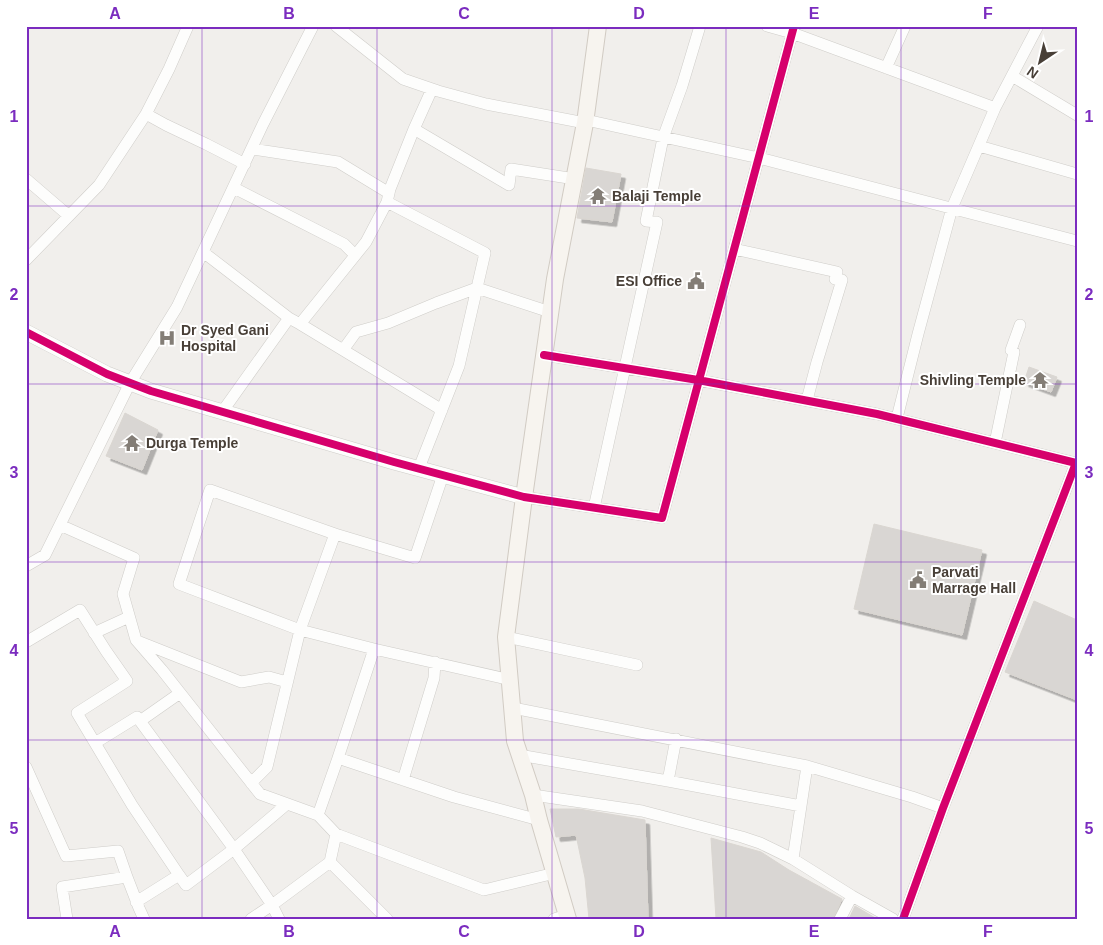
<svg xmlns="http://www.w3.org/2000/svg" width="1103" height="945" viewBox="0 0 1103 945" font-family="Arial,sans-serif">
<defs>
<filter id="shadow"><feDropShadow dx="4.5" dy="4.5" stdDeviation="0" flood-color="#0004"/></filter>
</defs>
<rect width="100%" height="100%" fill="#f1efec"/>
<!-- building -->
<path fill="#d9d6d3" stroke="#dad6d1" filter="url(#shadow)" d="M586 168 621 174 612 222 577 218Z
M1029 367 1057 377 1051 392 1024 382Z
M125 413 158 430 142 470 106 456Z
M874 524 982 550 962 635 854 609Z
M1034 601 1077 620V700L1005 672Z
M550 809H579L645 820 648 919H589L585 878 576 835 556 837Z
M711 838 761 852 789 870 842 899 833 919H716Z
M855 906 877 919H849Z"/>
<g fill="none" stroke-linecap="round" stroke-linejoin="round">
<!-- minor casing -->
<g stroke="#cfcdc9" stroke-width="12">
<path id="minor" d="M336 26 403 79 438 91 486 104 585 123
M767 26 792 33 995 108
M886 68 905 26
M1012 76 1077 115
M146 114 166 125 206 144 245 164
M586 120 759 158 1077 241
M414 129 432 89
M979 146 1077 174
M252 149 338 162 389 193
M26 179 69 216
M234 188 344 244 355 255
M387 202 390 189 414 129 509 185 511 169 575 179
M734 249 837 272 835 279 842 280 817 362 807 400
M203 252 289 318
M26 260 99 185 146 114 169 69 188 26
M300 324 442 410
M343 350 356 332 388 323 436 303 477 288 550 312
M544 355 698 380 877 414 1076 463 943 808 903 919
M222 412 289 318 300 324 366 242 387 202 485 253 459 366 419 468
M897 418 918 334 952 208 995 108 1038 26
M995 443 1014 352 1011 350 1020 325
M524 497 662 518 794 26
M594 508 657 222 646 221 663 138 682 86 700 26
M60 525 134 558 123 594 136 640 162 670 260 794 318 815
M26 566 45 555 130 383 177 307 263 124 313 26
M94 633 129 617
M506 637 637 665
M26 642 80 610 106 651 127 681 77 713 132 805 179 875 136 902
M140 642 241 682 269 677 287 682
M374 649 300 630 335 534 415 558 443 475
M511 680 374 649 338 758 454 797 539 820
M513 708 807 766
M140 721 180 693
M95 743 137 717 234 849 186 885 179 875
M519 755 668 781 801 806
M26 767 66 856 118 851 127 877
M403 780 434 678 435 662
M668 781 676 739
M251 783 267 767 300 630 179 584 210 490 335 534
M533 795 642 811 742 837 760 843 793 859 852 896 893 919
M336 834 484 890 555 873
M793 859 807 766 912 797 943 808
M330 862 387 919
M67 919 62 887 127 877 139 908 144 919
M251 919 272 905 330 862 336 834 318 815 338 758
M279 919 272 905 234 849 287 804
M554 919 567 915
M840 919 852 896"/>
</g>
<!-- tertiary casing -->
<g stroke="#cfcdc9" stroke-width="16">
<path id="tertiary" d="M26 332 107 374 151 391 394 462 524 497"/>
</g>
<!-- secondary casing -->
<g stroke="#d1cbc3" stroke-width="18">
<path id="secondary" d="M568 919 539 820 533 795 515 741 506 637 524 497 555 279 585 123 598 26"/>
</g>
<!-- minor -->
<use href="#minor" stroke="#fdfdfc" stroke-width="11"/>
<!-- tertiary -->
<use href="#tertiary" stroke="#fdfdfc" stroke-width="15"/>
<!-- secondary -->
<use href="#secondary" stroke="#f7f4ef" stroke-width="16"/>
<!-- cycleway casing -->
<g stroke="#fff" stroke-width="11">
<path id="cycleway" d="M26 332 107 374 151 391 394 462 524 497 662 518 794 26
M544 355 698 380 877 414 1076 463 943 808 903 919"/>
</g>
<!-- cycleway -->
<use href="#cycleway" stroke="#d6006c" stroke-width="8"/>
</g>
<!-- grid -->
<path fill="none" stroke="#7b2cbf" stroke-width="1" stroke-opacity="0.55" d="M202 26V919M377 26V919M552 26V919M726 26V919M901 26V919M26 206H1077M26 384H1077M26 562H1077M26 740H1077"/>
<!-- icons -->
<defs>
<g id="temple-bare" transform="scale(1.35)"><path d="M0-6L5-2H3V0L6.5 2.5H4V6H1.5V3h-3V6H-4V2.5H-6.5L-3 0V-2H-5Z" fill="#837d76" stroke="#fff" stroke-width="2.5" paint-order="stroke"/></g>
<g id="civic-bare" transform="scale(1.35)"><path d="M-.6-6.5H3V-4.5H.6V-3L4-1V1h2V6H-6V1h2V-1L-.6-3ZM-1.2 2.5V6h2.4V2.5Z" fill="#837d76" stroke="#fff" stroke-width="2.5" paint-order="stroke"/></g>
<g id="hospital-bare" transform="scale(1.35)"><path d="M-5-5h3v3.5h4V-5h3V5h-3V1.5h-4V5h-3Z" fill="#837d76" stroke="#fff" stroke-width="2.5" paint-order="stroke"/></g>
</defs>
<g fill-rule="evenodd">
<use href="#temple-bare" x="598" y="196"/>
<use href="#civic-bare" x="696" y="281"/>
<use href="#hospital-bare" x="167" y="338"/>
<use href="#temple-bare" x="1040" y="380"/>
<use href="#temple-bare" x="132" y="443"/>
<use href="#civic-bare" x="918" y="580"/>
</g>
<g text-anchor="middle" stroke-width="4" stroke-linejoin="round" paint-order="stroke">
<!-- poi labels -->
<g font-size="14" font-weight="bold" fill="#483f37" stroke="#fff" text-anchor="start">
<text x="612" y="201">Balaji Temple</text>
<text x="682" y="286" text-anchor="end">ESI Office</text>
<text x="181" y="335">Dr Syed Gani<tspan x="181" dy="16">Hospital</tspan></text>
<text x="1026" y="385" text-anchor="end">Shivling Temple</text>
<text x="146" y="448">Durga Temple</text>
<text x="932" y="577">Parvati<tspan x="932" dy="16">Marrage Hall</tspan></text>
</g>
</g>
<!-- border -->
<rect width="1103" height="945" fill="none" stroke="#ffffff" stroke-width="55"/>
<!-- north arrow -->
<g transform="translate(1040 62) rotate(215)" stroke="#ffffff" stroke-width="4" paint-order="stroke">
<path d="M0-4L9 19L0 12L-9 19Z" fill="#483f37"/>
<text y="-8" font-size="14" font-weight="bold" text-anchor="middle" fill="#483f37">N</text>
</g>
<rect x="28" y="28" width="1048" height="890" fill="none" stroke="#7b2cbf" stroke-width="2"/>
<g font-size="16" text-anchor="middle" font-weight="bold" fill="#7b2cbf">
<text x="115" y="19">A</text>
<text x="289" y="19">B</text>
<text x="464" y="19">C</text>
<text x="639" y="19">D</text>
<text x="814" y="19">E</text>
<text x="988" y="19">F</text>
<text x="14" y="122">1</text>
<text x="1089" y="122">1</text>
<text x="14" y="300">2</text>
<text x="1089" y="300">2</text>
<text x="14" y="478">3</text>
<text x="1089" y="478">3</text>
<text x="14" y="656">4</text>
<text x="1089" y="656">4</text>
<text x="14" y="834">5</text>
<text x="1089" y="834">5</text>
<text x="115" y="937">A</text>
<text x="289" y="937">B</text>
<text x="464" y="937">C</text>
<text x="639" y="937">D</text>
<text x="814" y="937">E</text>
<text x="988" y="937">F</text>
</g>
</svg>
